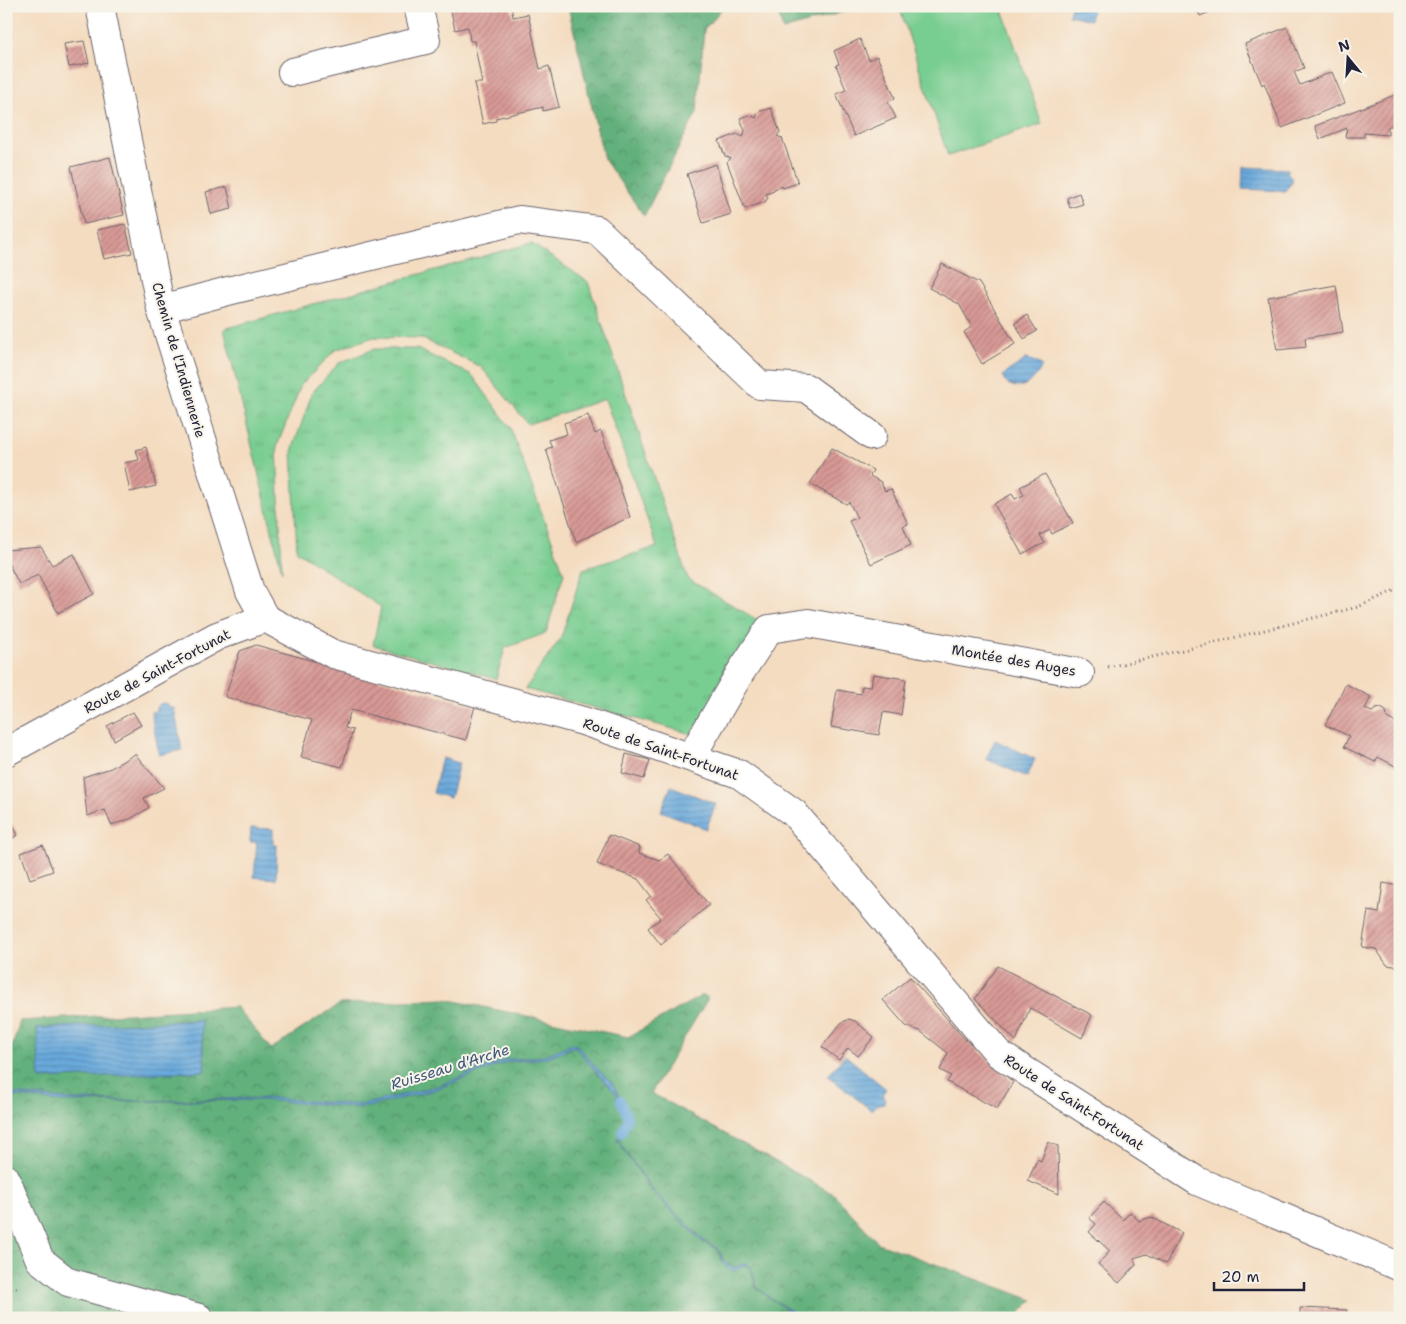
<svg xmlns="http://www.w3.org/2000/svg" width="1406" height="1324" viewBox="0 0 1406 1324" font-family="'Shantell Sans',sans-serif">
<defs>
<pattern id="forest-crowns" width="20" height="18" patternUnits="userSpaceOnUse" patternTransform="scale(1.25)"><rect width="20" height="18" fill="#62b07b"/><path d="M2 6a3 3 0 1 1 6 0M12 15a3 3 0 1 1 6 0" fill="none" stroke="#508f66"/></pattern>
<pattern id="park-tufts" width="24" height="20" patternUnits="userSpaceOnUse" patternTransform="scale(1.25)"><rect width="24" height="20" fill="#78cd91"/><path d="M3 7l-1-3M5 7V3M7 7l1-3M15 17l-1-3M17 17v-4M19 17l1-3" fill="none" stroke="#68b07e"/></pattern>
<pattern id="water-rules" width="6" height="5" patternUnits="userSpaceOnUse" patternTransform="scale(1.25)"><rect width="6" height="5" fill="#69a9dc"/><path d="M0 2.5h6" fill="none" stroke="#5689b4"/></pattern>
<pattern id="building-hatch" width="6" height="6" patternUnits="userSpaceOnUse" patternTransform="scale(1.25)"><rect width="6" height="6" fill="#d99a96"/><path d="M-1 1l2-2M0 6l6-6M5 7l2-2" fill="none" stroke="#b07d7c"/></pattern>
</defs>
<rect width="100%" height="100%" fill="#f7f3e8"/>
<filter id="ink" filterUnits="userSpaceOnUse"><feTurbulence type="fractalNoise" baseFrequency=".02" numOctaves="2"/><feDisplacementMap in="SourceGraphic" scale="10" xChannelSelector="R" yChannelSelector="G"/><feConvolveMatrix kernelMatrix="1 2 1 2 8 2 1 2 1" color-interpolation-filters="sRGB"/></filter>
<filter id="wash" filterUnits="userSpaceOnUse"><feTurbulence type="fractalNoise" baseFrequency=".0096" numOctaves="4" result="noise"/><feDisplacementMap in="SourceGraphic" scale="20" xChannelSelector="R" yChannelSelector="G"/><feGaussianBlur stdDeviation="1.12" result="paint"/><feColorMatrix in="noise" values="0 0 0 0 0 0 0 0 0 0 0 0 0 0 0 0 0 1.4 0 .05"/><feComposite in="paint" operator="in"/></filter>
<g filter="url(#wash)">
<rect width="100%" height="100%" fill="#f4dcc0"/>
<!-- grass -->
<path fill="#78cd91" stroke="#4d7866" d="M899 6H1001L1042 124 948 156Z"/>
<!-- forest -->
<path fill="url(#forest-crowns)" stroke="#42695b" d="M568 6H724L704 30 697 112 644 216 604 159Z
M776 6H863L783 30Z
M703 995 707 997V1000L651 1093 834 1194 878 1243 1033 1300 1015 1318H6V1067L20 1021 236 1007 271 1049 340 1004 445 999 628 1037Z"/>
<!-- park -->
<path fill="url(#park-tufts)" stroke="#4d7866" d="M531 243 588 282 688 579 761 622 692 734 525 689 561 638 583 569 657 547 605 399 528 424 481 367 421 338 374 337 335 350 301 385 277 446 282 572 224 329Z
M374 349H417L472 375 510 427 564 573 546 633 505 648 496 679 373 645 381 607 297 551 292 451 312 393 339 363Z"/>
<!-- water -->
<path fill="url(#water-rules)" stroke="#46668c" d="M1071 6H1093L1090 20 1069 15Z
M1243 167 1288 169 1287 172 1292 178V183L1287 188 1286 191 1242 189Z
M1026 358 1040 364 1042 366C1037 377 1024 392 1010 385 1005 383 1004 380 1003 376 1010 368 1021 365 1026 358Z
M162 703 167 704 170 708H174L182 750 159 755 151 712 156 711V707Z
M995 740 1035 759 1027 777 986 759Z
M442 758 459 763 450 798 433 793Z
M671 786 716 804 706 829 661 811Z
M251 828 273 829V845H277L276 879 254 877 257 842H250Z
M201 1020 205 1071 40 1079 37 1028Z
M572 1044 577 1045 600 1072 612 1083 629 1115C628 1124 622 1133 618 1141L654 1192 706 1243 716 1247C723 1257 721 1261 733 1268L742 1264 748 1265C755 1271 752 1281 757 1287 764 1296 795 1313 805 1318H800L794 1315 756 1287C754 1281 754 1266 745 1266 741 1266 736 1270 732 1271 721 1264 722 1258 716 1248L703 1242 654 1194 617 1140 628 1119C626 1101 609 1086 598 1074 590 1065 583 1055 575 1046L545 1058 507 1062 431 1091 367 1107H353L263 1100 61 1102 6 1095V1093L72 1100 139 1101 271 1098 361 1105 438 1086 505 1060 543 1056Z
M845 1055 886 1089 883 1093 885 1099 883 1104 875 1106 871 1110 828 1076Z"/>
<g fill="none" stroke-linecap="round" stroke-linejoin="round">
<!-- stream -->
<path stroke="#69a9dc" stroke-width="9" d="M620 1100 628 1118 622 1133"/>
</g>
<g id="blocks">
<!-- building -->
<path fill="url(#building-hatch)" d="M450 6H511L513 17 528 14 540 69 549 66 559 107 543 111V107L496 118V121L483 124 474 83H482L474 41H470L468 27 455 30Z
M1196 6H1225L1200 16Z
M1287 27 1304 68 1294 72 1300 85 1332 72 1345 103 1282 128 1264 83 1262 85 1245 44Z
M860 39 869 60 877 56 895 98 888 102 896 118 854 136 836 94 846 90 836 65 839 64 834 51Z
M84 41 89 63 69 67 64 44Z
M1400 93V126H1388V135L1364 133V137H1345L1347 128 1320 139 1315 126Z
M771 108 780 132 777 136 782 138 798 183 783 188 782 186 774 189V191L766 194 768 198 765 202 745 209 727 162 731 158 725 156 719 141 737 134 743 137 745 131 740 118 750 115 756 118 758 112Z
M110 157 124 215 84 224 71 167Z
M716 164 731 214 703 223 687 174Z
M227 187 232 209 211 214 206 192Z
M1079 193 1083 204 1070 208 1067 198Z
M125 224 132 253 104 259 97 230Z
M942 264 979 283 1015 344 982 364 964 332 972 327 959 304 929 288Z
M1336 285 1343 332 1305 338 1306 347 1277 350 1268 297Z
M1027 315 1037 331 1024 339 1015 323Z
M588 415 595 434 601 431 630 517 576 542 546 449 552 447 549 440 567 434 564 423Z
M146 447 156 486 130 492 124 463 139 460 136 450Z
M832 448 873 470 870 476 881 482 885 491 891 489 908 524 903 526 911 545 871 564 849 521 857 518 849 502 846 504 810 484Z
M1045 474 1073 523 1052 534 1050 530 1040 535 1045 543 1022 554 994 504 1012 494 1015 499 1024 495 1020 487Z
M41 547 52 565 74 554 94 594 58 613 38 575 19 584 6 559V550Z
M256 645 475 706 466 740 351 710 345 728 353 730 342 767 301 757 312 720 225 697 240 651Z
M873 674 906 679 901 715 883 712 879 735 831 727 837 690 861 694 862 686 871 687Z
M1346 684 1371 697 1365 709 1372 712 1376 709 1381 708 1386 711 1387 718 1400 725V761L1397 767 1378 757 1375 762 1344 747 1349 736 1325 725Z
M133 712 141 725 114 740 107 726Z
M135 754 164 788 144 798 149 808 130 819 111 825 105 810 87 816 83 777 111 768Z
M626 754 650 760 644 779 622 773Z
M6 813 18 835 6 842Z
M609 835 640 847 639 853 659 860 668 854 709 905 661 945 648 928 661 918 646 900 651 896 638 879 597 864Z
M43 845 53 871 30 879 21 853Z
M1383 883 1400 886V967L1387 965 1376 949 1362 947 1368 911 1379 913Z
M998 966 1092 1015 1082 1038 1030 1008 1016 1041 975 999Z
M910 977 963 1037 1013 1082 997 1109 947 1082 951 1076 940 1070 948 1053 920 1031 906 1026 883 1000Z
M849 1019 855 1021 874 1037 858 1056 848 1048 839 1060 822 1047 841 1023Z
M1048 1142 1058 1146 1059 1194 1028 1181 1037 1159 1041 1161Z
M1104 1202 1123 1220 1130 1212 1139 1221 1151 1217 1182 1233 1166 1264 1147 1254 1134 1258 1136 1265 1119 1283 1098 1264 1110 1251 1089 1232 1096 1224 1089 1218Z
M1300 1308 1347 1310 1346 1318H1300Z"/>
</g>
</g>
<g filter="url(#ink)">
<use href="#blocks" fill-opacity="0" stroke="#6c636a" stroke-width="1"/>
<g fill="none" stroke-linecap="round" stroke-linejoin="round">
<!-- minor casing -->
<g stroke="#6c636a" stroke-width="30">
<path id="minor" d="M100 6 161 309 250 591 265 618
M292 72 426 40 418 6
M161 309 228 291 519 220 597 230 760 385 806 388 872 436
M6 752 217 636 265 618 333 654 583 721 739 774 794 813 999 1054 1197 1181 1400 1267
M691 757 740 673 769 629 808 623 1080 673
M6 1179 40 1260 68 1282 199 1318"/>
</g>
<!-- path -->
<path stroke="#6c636a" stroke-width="3" stroke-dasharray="1 4" stroke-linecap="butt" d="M1108 667 1192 648 1358 607 1400 588
M6 1289 25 1287"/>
<!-- minor -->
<use href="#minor" stroke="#fff" stroke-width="28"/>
</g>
</g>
<g text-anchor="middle" stroke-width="4" stroke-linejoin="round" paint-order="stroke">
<!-- street labels -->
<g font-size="14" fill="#22223b" stroke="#f7f3e8">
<text transform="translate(179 360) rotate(74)" y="5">Chemin de l'Indiennerie</text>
<text transform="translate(1014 660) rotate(10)" y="5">Montée des Auges</text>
<text transform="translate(157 671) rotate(-28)" y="5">Route de Saint-Fortunat</text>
<text transform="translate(661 749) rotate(19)" y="5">Route de Saint-Fortunat</text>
<text transform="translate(1074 1102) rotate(33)" y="5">Route de Saint-Fortunat</text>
</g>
<!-- water labels -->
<g font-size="15" font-style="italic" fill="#3e587b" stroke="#f7f3e8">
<text transform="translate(450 1067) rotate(-17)" y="5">Ruisseau d'Arche</text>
</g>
</g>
<!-- margin -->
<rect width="1406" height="1324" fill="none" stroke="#f7f3e8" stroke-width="25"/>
<!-- north arrow -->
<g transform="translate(1348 58) rotate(342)" stroke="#f7f3e8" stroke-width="4" paint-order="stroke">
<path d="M0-4L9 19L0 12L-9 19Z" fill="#22223b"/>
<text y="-8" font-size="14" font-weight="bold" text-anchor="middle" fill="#22223b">N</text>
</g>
<!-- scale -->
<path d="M1214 1282v8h90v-8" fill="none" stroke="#22223b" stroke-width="2.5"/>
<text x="1221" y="1282" font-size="15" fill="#22223b" stroke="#f7f3e8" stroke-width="4" paint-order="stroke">20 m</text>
</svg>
